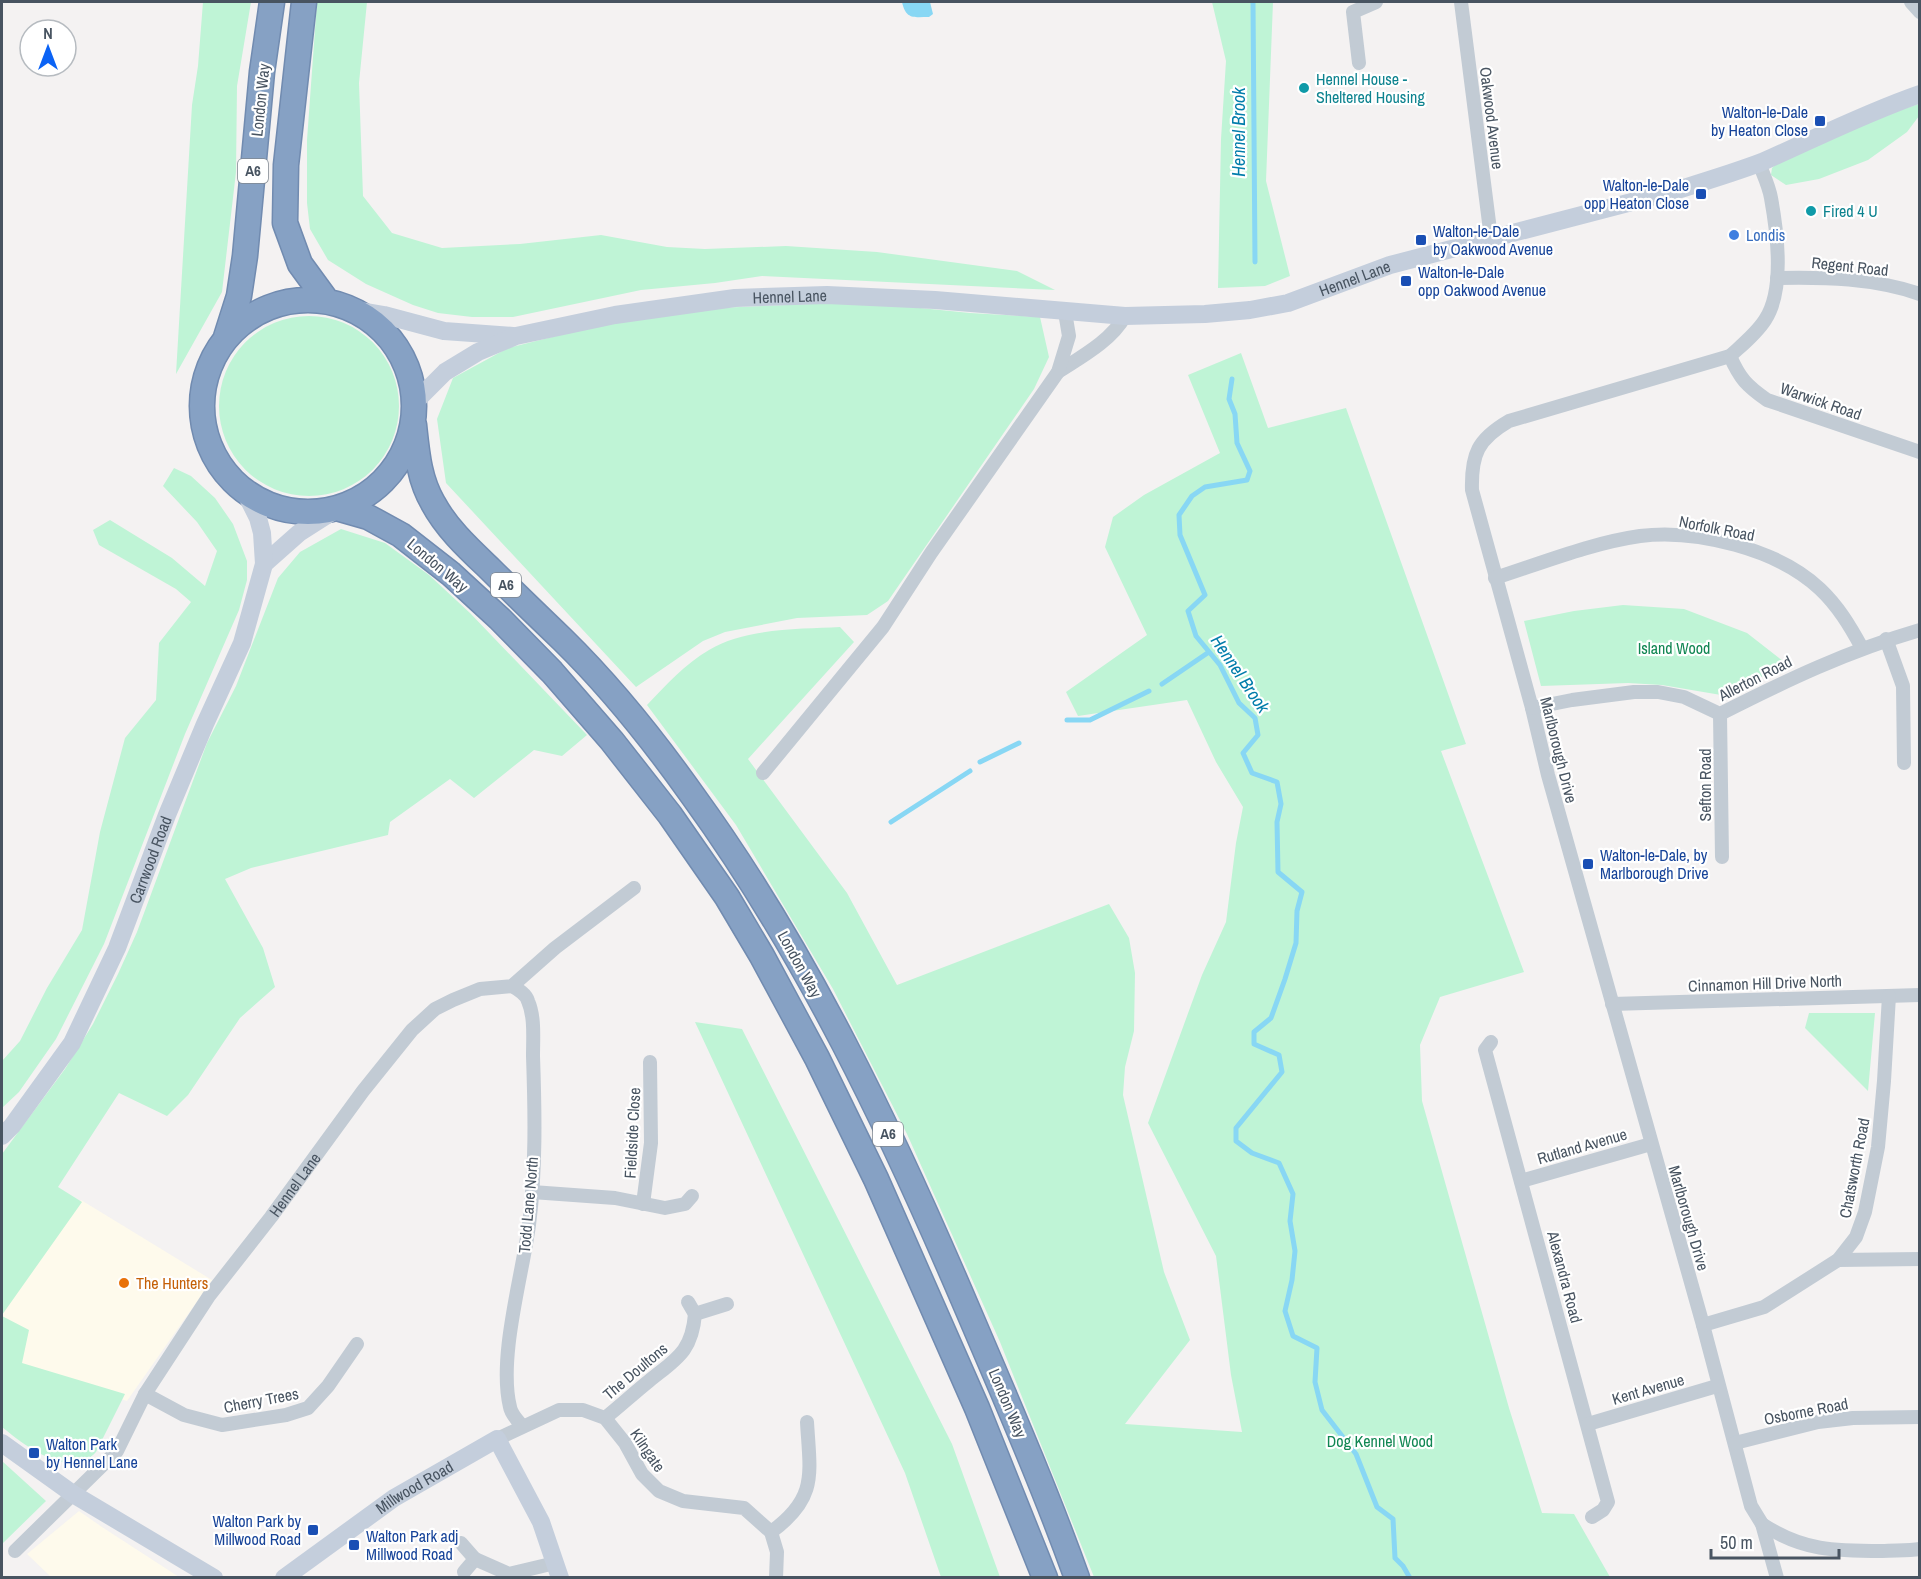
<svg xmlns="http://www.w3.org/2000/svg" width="1921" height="1579" viewBox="0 0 1921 1579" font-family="'Archivo Narrow',sans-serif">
<rect width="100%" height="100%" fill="#f4f2f2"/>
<!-- commercial -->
<path fill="#fefaec" d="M81 1200 212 1280 127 1401 18 1367 2 1321V1306Z
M79 1511 102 1527 179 1577H51L27 1554Z"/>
<!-- green -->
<path fill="#bff4d6" d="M203 2H251L237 86 236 172 222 292 176 374 192 105 198 66Z
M317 2H367L359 83 363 196 392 233 442 248 520 244 601 235 667 247 705 249 786 246 877 252 1017 271 1055 290 762 276 715 283 641 290 513 317H472L438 313 413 305 366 284 328 260 310 229 307 203V140Z
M1212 2H1273L1266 181 1290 276 1265 286 1218 288 1221 139 1226 61Z
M1919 104V116L1907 132 1868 160 1819 179 1786 185 1771 175 1772 168 1778 162 1885 115Z
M861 302 970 313 1040 317 1049 357 1034 389 888 601 867 615 797 618 725 632 703 641 636 687 446 483 437 419 453 378 508 348 608 323 692 309Z
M219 406a90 90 0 1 1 180 0a90 90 0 1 1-180 0Z
M1241 353 1268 428 1346 408 1466 744 1441 751 1524 972 1440 997 1420 1045 1422 1101 1509 1408 1542 1513 1574 1514 1610 1577H1094L1000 1342 907 1134 833 989 736 825 647 705C666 685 685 664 709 650 744 628 800 629 840 627L854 642 748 759 847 893 897 985 1109 904 1129 938 1135 973 1134 1031 1125 1067 1123 1095 1164 1272 1190 1340 1125 1424 1242 1432 1231 1375 1216 1256 1148 1123 1202 975 1226 922 1236 843 1243 807 1216 762 1187 700 1078 716 1066 692 1147 635 1105 547 1113 517 1144 495 1220 453 1188 375Z
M174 468 191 476 215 498 233 524 247 561V580L239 610 185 734 104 944 56 1039 19 1092 2 1108V1061L20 1041 47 988 82 930 100 832 125 738 156 700 159 643 191 602 176 589 99 545 93 530 110 520 172 558 205 586 217 551 197 522 163 486Z
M341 529 385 543 429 575 470 613 587 735 562 756 534 750 474 798 450 779 390 822 388 835 251 868 225 879 263 948 275 987 240 1018 188 1095 167 1116 119 1093 58 1187 82 1202 2 1315V1154L65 1069 93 1024 118 974 137 932 207 743 236 686 278 578 300 552Z
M1623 605 1684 609 1747 633 1788 665 1721 695 1662 685 1628 683 1541 686 1524 621 1574 611Z
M1809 1013H1875L1868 1091 1805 1028Z
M695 1022 742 1029 952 1444 1000 1577H941L905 1473Z
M2 1316 29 1330 22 1363 125 1394 96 1452C70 1481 24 1445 2 1427Z
M2 1461 46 1501 2 1544Z"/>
<!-- water -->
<path fill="#88d7f4" d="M902 2H930L933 14 929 17C914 17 906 20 902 2Z"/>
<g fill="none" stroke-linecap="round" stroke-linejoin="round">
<!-- stream -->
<path stroke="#88d7f4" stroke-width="5" d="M1253 2 1255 262
M1232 379 1229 399 1235 414 1237 443 1250 471 1247 480 1205 487 1192 496 1179 515 1180 535 1205 595 1188 611 1196 636 1220 665 1239 703 1255 718 1258 735 1243 753 1252 773 1277 782 1281 804 1277 822 1278 872 1302 892 1297 911 1296 943 1285 979 1271 1018 1254 1032V1044L1279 1055 1282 1072 1236 1128V1141L1252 1153 1279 1163 1293 1194 1290 1221 1295 1251 1292 1280 1285 1311 1293 1336 1317 1348 1315 1382 1322 1410 1356 1454 1377 1507 1393 1519 1395 1558 1403 1566 1410 1578
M1162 684 1209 652
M1067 720H1090L1149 691
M980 762 1019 743
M891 822 970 771"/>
<!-- highway casing -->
<g stroke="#718bb0" stroke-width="27">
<path id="highway" d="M304 2 286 165 285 223 300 264 327 301
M202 406a106 106 0 1 1 212 0a106 106 0 1 1-212 0Z
M226 337 239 296 245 256 262 72 272 2
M414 425C417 453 419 479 433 503 447 529 469 549 490 569 514 593 539 617 563 640 611 687 654 741 693 796 807 953 891 1130 967 1308 1005 1397 1044 1486 1077 1578
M340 509 368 517 401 535 451 574 500 619 552 672 612 741 670 815 727 897 762 956 817 1058 876 1179 977 1408 1045 1578"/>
</g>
<!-- street -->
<g stroke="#c2cbd4" stroke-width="14">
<path d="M1461 2 1491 238"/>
<path d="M1911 2 1920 12"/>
<path d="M1359 63 1353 12 1376 2"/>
<path d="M1759 163C1763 174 1769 186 1771 198 1777 231 1785 290 1765 320 1756 334 1742 345 1730 356L1509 421C1478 439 1471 454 1472 490L1532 708 1548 775 1703 1325 1751 1506 1762 1524 1777 1578"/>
<path d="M1777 278C1825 277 1873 278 1920 294"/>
<path d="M1730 356C1740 379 1747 386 1767 400L1920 452"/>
<path d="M1058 372C1081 357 1111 341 1125 316"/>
<path d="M1495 578C1542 563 1591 543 1640 536 1696 529 1778 549 1820 589 1838 606 1850 626 1862 648"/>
<path d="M1886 639 1903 686 1904 763"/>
<path d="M1532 708 1572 700 1634 692H1658L1684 697 1720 714C1787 680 1848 651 1920 630"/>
<path d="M1720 714 1722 857"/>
<path d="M763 773 883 627 931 553 1058 372 1069 336 1065 312"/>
<path d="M512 986C519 990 526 994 528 1001 535 1017 533 1038 533 1056 535 1112 536 1170 529 1225 522 1277 498 1358 510 1407 511 1414 518 1421 522 1426"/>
<path d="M1612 1004 1920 995"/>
<path d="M1491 1042 1485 1050 1608 1502 1603 1510 1592 1517"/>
<path d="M1521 1181 1651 1144"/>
<path d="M532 1192 615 1198 665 1208 685 1204 692 1196"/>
<path d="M643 1204 651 1143 650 1062"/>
<path d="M1838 1260 1920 1259"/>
<path d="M688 1302 695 1314 727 1304"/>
<path d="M1703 1325 1764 1307 1838 1260 1856 1237 1865 1212 1878 1147 1884 1081 1889 996"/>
<path d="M145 1394 184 1415 222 1425 286 1415 308 1408 328 1386 357 1344"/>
<path d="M605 1418C620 1406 634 1393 649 1381 676 1359 692 1352 695 1314"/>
<path d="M1588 1424 1717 1386"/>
<path d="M497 1439 559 1410H583L605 1418 625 1443 642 1474 659 1491 683 1501 744 1508 771 1532 777 1552 776 1578"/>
<path d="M1735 1443 1818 1422 1853 1418 1920 1417"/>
<path d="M1762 1524C1803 1551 1835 1551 1882 1551 1894 1550 1907 1551 1920 1549"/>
<path d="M771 1532C818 1498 810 1474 807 1422"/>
<path d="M461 1543 475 1559 464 1572"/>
<path id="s1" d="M15 1551 117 1451 145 1394 209 1296 271 1217 363 1091 412 1030 435 1009 453 1000 480 989 512 986 555 948 634 888"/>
<path d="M475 1559 509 1574 555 1563"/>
</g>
<!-- secondary -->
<g stroke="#c4cedc" stroke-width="18">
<path d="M355 310 384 315 444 331 513 336"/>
<path id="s2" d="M416 401 445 372 478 352 516 336 615 315 735 298 827 295 935 300 1125 316 1205 314 1250 310 1288 303 1390 265 1674 191C1703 182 1733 173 1762 162 1814 139 1865 113 1920 94"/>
<path d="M264 564 299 533 335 510"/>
<path id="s3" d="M2 1136 12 1126 72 1043 117 948 167 815 205 724 242 643 264 564 262 533 258 518 245 492"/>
<path d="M2 1443 73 1494 214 1578"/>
<path id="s4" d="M284 1578 394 1498 497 1439 541 1522 560 1578"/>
</g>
<!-- highway -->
<use href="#highway" stroke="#86a1c4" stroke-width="24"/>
</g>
<!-- markers -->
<g fill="#0f9aa8" stroke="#fff" stroke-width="2">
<circle cx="1304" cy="88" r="6"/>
<circle cx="1811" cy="211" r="6"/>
</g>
<g fill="#1a4fb4" stroke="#fff" stroke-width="2">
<rect x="1814" y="115" width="12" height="12" rx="3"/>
<rect x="1695" y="188" width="12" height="12" rx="3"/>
<rect x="1415" y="234" width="12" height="12" rx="3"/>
<rect x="1400" y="275" width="12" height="12" rx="3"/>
<rect x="1582" y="858" width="12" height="12" rx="3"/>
<rect x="28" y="1447" width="12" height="12" rx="3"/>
<rect x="307" y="1524" width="12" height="12" rx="3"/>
<rect x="348" y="1539" width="12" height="12" rx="3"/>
</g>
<circle fill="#3f7fe0" stroke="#fff" stroke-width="2" cx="1734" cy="235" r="6"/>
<circle fill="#e8710a" stroke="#fff" stroke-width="2" cx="124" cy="1283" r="6"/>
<g text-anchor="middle" stroke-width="4.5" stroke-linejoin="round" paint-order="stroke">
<!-- shield labels -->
<g fill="#fff" stroke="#7f8790" stroke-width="1.5">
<rect x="238" y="159" width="30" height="24" rx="4.5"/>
<rect x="491" y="573" width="30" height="24" rx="4.5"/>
<rect x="873" y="1122" width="30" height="24" rx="4.5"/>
</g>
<g font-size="15" font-weight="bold" fill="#485461">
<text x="253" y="176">A6</text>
<text x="506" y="590">A6</text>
<text x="888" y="1139">A6</text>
</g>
<!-- culture labels -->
<g font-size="16" fill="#0d838f" stroke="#fff" text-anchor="start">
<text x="1316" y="85">Hennel House -<tspan x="1316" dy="18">Sheltered Housing</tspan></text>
<text x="1823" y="217">Fired 4 U</text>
</g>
<!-- street labels -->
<g font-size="16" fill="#485461" stroke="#fff">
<text transform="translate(260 100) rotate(-84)" y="6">London Way</text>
<text transform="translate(1492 118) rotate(83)" y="6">Oakwood Avenue</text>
<text transform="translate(1850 266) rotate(6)" y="6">Regent Road</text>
<text dy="6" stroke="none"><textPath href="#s2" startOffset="969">Hennel Lane</textPath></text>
<text dy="6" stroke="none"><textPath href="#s2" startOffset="398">Hennel Lane</textPath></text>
<text transform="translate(1821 401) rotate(19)" y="6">Warwick Road</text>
<text transform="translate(1717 528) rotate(11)" y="6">Norfolk Road</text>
<text transform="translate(438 565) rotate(40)" y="6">London Way</text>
<text transform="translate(1755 678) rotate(-27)" y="6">Allerton Road</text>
<text transform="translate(1559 750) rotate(76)" y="6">Marlborough Drive</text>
<text transform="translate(1705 785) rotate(-90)" y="6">Sefton Road</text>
<text dy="6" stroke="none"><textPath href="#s3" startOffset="316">Carrwood Road</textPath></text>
<text transform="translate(800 964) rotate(61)" y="6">London Way</text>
<text transform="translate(1765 983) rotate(-2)" y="6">Cinnamon Hill Drive North</text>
<text transform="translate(632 1133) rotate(-87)" y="6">Fieldside Close</text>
<text transform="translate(1582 1146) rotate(-16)" y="6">Rutland Avenue</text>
<text transform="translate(1854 1168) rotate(-79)" y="6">Chatsworth Road</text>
<text dy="6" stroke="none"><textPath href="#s1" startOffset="464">Hennel Lane</textPath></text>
<text transform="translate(528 1205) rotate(-85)" y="6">Todd Lane North</text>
<text transform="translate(1689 1218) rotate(74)" y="6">Marlborough Drive</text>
<text transform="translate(1565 1277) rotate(75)" y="6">Alexandra Road</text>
<text transform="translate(635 1371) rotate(-40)" y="6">The Doultons</text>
<text transform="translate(1648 1389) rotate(-16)" y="6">Kent Avenue</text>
<text transform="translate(261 1400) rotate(-11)" y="6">Cherry Trees</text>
<text transform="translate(1008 1403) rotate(67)" y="6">London Way</text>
<text transform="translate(1806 1411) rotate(-11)" y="6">Osborne Road</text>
<text transform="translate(648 1450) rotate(56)" y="6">Kilngate</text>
<text dy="6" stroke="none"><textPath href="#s4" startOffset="159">Millwood Road</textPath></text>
</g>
<!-- transit labels -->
<g font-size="16" fill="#164399" stroke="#fff" text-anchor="start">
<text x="1808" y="118" text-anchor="end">Walton-le-Dale<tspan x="1808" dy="18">by Heaton Close</tspan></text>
<text x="1689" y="191" text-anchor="end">Walton-le-Dale<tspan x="1689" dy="18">opp Heaton Close</tspan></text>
<text x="1433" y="237">Walton-le-Dale<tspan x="1433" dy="18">by Oakwood Avenue</tspan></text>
<text x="1418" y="278">Walton-le-Dale<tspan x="1418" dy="18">opp Oakwood Avenue</tspan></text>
<text x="1600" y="861">Walton-le-Dale, by<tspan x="1600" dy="18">Marlborough Drive</tspan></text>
<text x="46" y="1450">Walton Park<tspan x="46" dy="18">by Hennel Lane</tspan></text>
<text x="301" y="1527" text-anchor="end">Walton Park by<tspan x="301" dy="18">Millwood Road</tspan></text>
<text x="366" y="1542">Walton Park adj<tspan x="366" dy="18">Millwood Road</tspan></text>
</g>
<!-- shop labels -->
<g font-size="16" fill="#366cbe" stroke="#fff" text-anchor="start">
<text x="1746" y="241">Londis</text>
</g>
<!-- park labels -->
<g font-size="16" fill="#108652" stroke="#fff">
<text x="1674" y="654">Island Wood</text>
<text x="1380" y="1447">Dog Kennel Wood</text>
</g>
<!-- food labels -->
<g font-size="16" fill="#c56008" stroke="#fff" text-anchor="start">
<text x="136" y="1289">The Hunters</text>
</g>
<!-- water labels -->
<g font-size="18" font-style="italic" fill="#027dab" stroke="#fff">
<text transform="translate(1239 132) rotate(-90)" y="6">Hennel Brook</text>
<text transform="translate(1240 674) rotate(56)" y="6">Hennel Brook</text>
</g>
</g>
<!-- border -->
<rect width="1921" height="1579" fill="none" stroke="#485461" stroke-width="6"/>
<!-- north arrow -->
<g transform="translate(48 48)"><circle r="28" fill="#ffffff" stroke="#b6bbc0" stroke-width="1.5"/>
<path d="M0-4.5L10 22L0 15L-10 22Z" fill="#0b63f5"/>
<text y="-9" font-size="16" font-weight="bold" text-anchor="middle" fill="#485461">N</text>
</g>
<!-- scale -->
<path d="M1711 1549v9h128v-9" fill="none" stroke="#485461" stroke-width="3"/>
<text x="1720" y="1549" font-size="18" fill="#485461" stroke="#ffffff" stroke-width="4.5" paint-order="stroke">50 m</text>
</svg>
